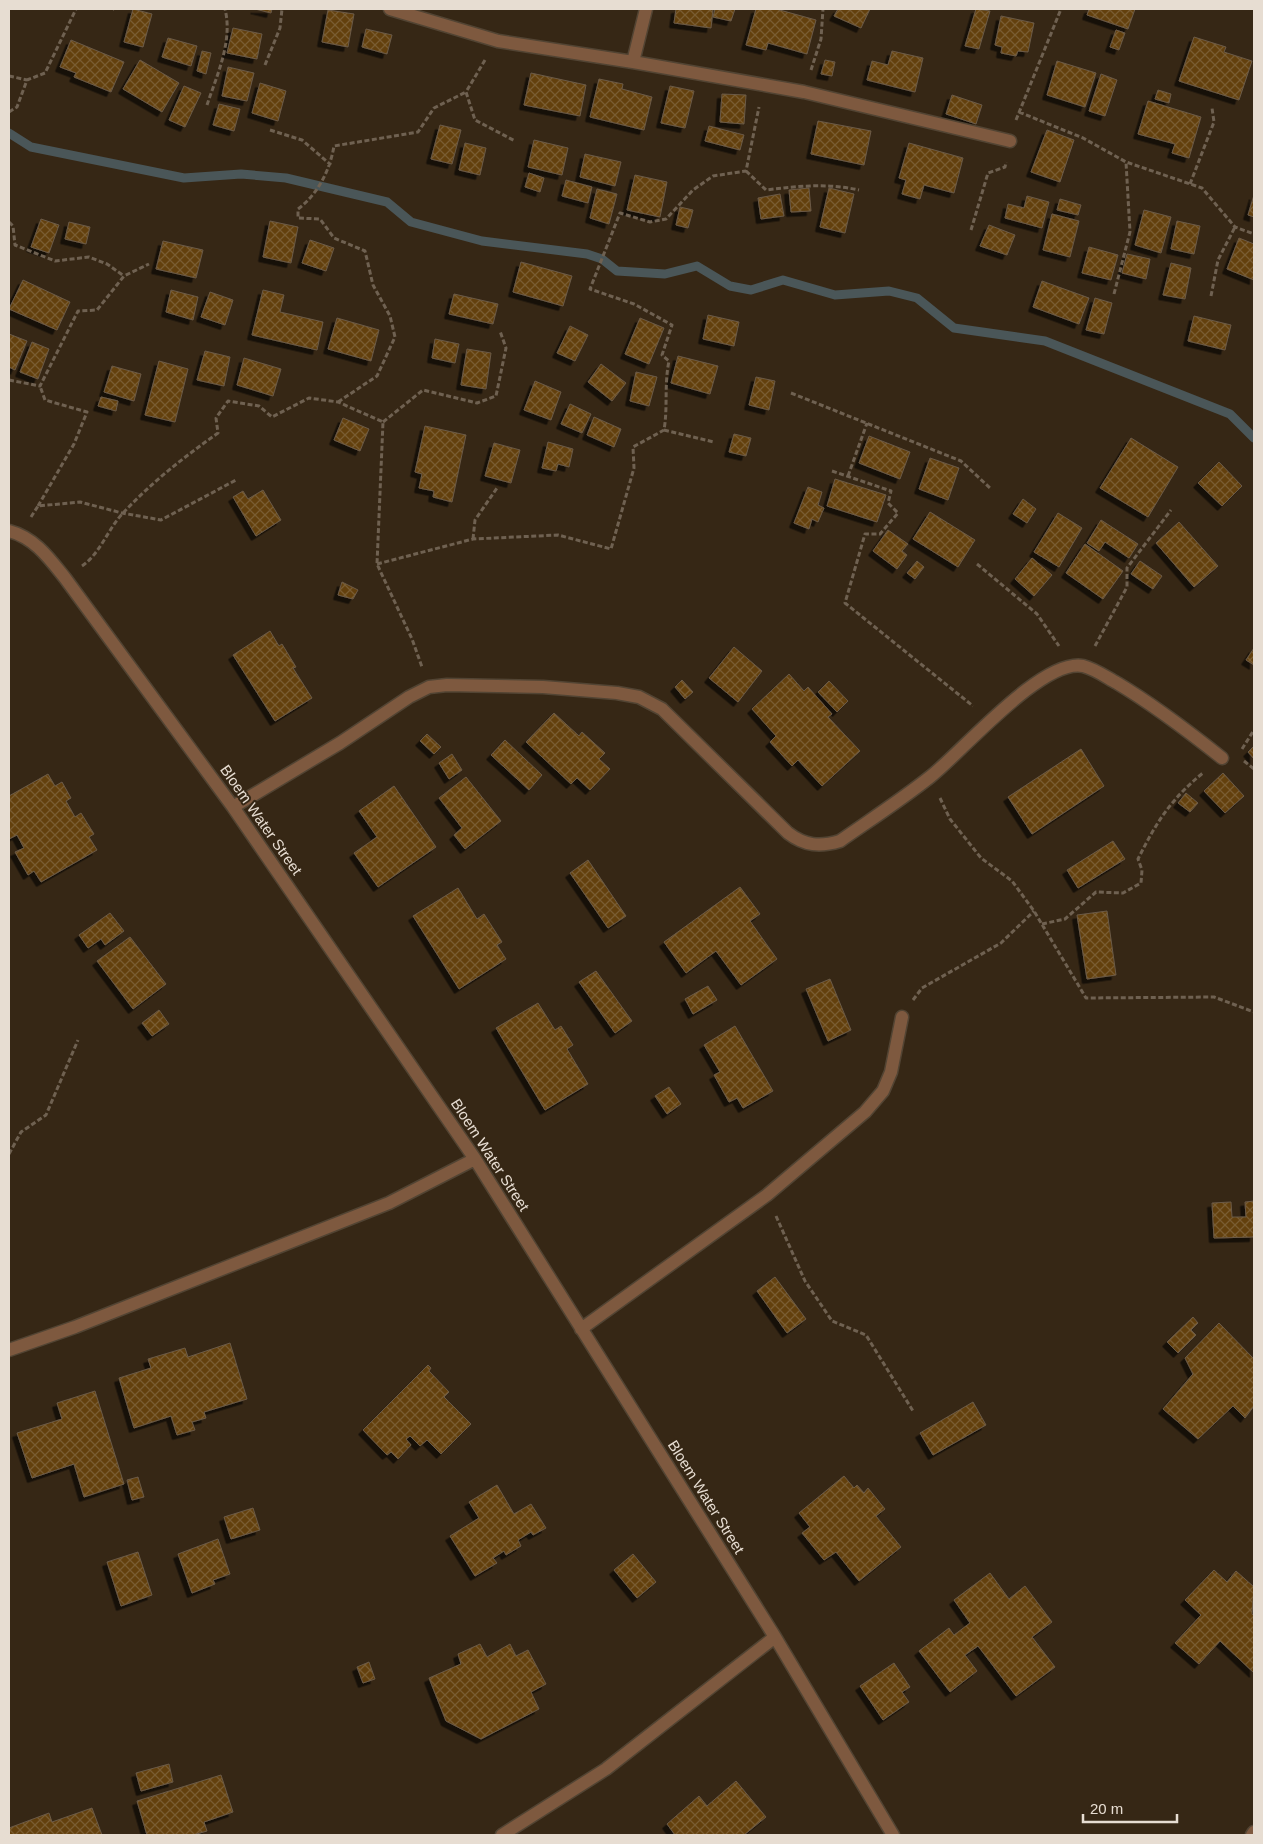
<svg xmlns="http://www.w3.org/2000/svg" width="1263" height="1844" viewBox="0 0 1263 1844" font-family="Arial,sans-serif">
<defs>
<pattern id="building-cross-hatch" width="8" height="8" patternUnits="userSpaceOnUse" patternTransform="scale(1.25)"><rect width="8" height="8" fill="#63410f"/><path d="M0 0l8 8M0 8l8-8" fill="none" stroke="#795c31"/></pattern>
<filter id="shadow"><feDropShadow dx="-4.5" dy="4.5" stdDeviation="0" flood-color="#0009"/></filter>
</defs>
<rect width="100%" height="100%" fill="#362715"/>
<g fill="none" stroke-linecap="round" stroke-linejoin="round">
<!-- stream -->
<path stroke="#4a5658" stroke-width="9" d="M9 133 31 147 184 178 241 174 286 178 387 202 411 222 482 241 587 254 602 259 617 271 665 274 697 266 730 286 751 290 783 280 835 295 889 291 917 298 954 328 1045 341 1230 414 1254 438"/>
</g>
<!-- building -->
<path fill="url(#building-cross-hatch)" stroke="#6b5a47" filter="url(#shadow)" d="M133 9 152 14 143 47 124 42Z
M255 9H272L271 13Z
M676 9H713L711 28 674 23Z
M715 9H735L731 21 713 17Z
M756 9H776L816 20 807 54 768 43 766 50 746 45Z
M838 9H870L861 28 834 16Z
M976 9 990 11 979 49 965 46Z
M1089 9H1135L1128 29 1087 15Z
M328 10 354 14 348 47 322 42Z
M1001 16 1034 23 1028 52 1018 51 1016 56 1001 53 1002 47 995 45Z
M233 28 262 34 257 59 227 53Z
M366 29 392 35 387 54 362 47Z
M1116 30 1125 33 1119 50 1110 47Z
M1194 37 1226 47 1224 52 1252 61 1239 100 1179 81Z
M168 38 197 46 191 66 162 57Z
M71 40 124 62 111 92 74 77 76 73 60 67Z
M202 51 211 53 206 74 197 71Z
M892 51 923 58 915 92 867 80 872 61 888 65Z
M140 60 179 83 162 112 123 89Z
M825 60 835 62 832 76 821 74Z
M1057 61 1096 73 1085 107 1047 95Z
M228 67 254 73 247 101 222 96Z
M531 73 586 85 580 116 524 105Z
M1101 74 1117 80 1105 116 1089 111Z
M599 79 623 84 622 89 652 97 644 130 590 117Z
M260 83 286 91 278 121 252 113Z
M184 86 201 93 185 127 169 120Z
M670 86 694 91 685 128 661 123Z
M1158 90 1171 94 1169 103 1155 99Z
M722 94 746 95 744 124 720 122Z
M952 95 982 105 976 124 946 114Z
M1148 101 1201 117 1189 158 1172 153 1175 144 1138 134Z
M219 104 240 109 234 131 213 125Z
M818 121 871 131 864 165 811 154Z
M440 125 461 130 452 164 431 159Z
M709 126 744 135 740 150 705 141Z
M1047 130 1074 140 1060 182 1031 172Z
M534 140 568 148 562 175 528 167Z
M465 143 486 148 480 175 459 170Z
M909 143 963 158 954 193 924 185 920 199 902 194 906 180 899 178Z
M585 154 621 162 615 186 580 177Z
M529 173 544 178 540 192 525 187Z
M635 175 667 182 660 217 627 210Z
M566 180 592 187 588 203 562 196Z
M809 188 811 211 791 212 789 190Z
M829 188 854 194 845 233 820 227Z
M597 189 617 194 609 224 590 218Z
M780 194 784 216 761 219 758 198Z
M1254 195V217L1248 215Z
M1027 196 1049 202 1042 228 1005 218 1008 204 1024 208Z
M1060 199 1081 205 1078 215 1057 210Z
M680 207 693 210 688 228 676 225Z
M1144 210 1171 217 1161 253 1135 245Z
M1052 214 1079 221 1070 257 1043 250Z
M41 219 59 225 49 253 31 247Z
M270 221 298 227 291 263 263 257Z
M1177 221 1200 226 1194 254 1171 249Z
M69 222 90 227 86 244 65 239Z
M989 225 1015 235 1007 255 980 246Z
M1239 238 1254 244V280L1227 269Z
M310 240 334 248 326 271 302 263Z
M163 241 203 250 196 278 156 269Z
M1089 247 1118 255 1111 280 1082 273Z
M1127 254 1150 259 1146 279 1122 273Z
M521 262 572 276 563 306 513 292Z
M1171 263 1191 268 1185 299 1163 295Z
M23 280 70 302 57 330 9 309Z
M1042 281 1089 298 1079 324 1033 307Z
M171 290 198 297 193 320 166 312Z
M263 290 284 295 280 312 323 322 317 350 252 335Z
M210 292 233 300 225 325 201 317Z
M454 294 498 304 493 324 449 314Z
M1095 298 1112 303 1104 334 1086 330Z
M708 315 739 322 734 346 703 339Z
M1194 316 1231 325 1225 350 1188 341Z
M337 318 379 330 371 361 328 349Z
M640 318 664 328 649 364 625 354Z
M570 326 588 335 575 361 557 353Z
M9 334 27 341 15 370 9 367Z
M435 339 459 344 455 363 432 358Z
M32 342 49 349 38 379 20 372Z
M467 349 491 353 486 389 461 385Z
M205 351 230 357 224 386 197 380Z
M678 356 718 366 710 394 671 383Z
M244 358 281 369 273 396 237 385Z
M159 361 188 369 175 422 145 415Z
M601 364 626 383 612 401 588 382Z
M112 366 141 374 134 401 104 392Z
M636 372 657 377 649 406 630 401Z
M756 377 775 381 769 410 749 405Z
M535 381 561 392 551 420 524 410Z
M101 397 118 401 116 411 98 406Z
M570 404 591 414 582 433 561 424Z
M594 417 621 429 614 447 587 435Z
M343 418 369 429 360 451 334 440Z
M425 426 466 435 452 502 433 497 434 491 419 488 422 474 415 472Z
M734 434 751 438 746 456 729 452Z
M869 436 910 452 900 479 859 463Z
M1131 438 1178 467 1148 517 1100 488Z
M548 442 573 449 569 467 558 464 556 471 542 468Z
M494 443 520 450 511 483 485 476Z
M930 458 959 468 948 500 919 489Z
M1219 462 1242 486 1222 506 1198 483Z
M835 479 886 495 877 522 827 506Z
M808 487 822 492 818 505 824 508 818 522 812 519 809 529 794 523Z
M263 490 281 520 256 536 233 497 243 491 248 499Z
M1023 499 1036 509 1027 523 1013 514Z
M930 512 975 540 958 567 913 539Z
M1058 513 1082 528 1059 567 1034 552Z
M1101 520 1138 544 1129 558 1105 542 1099 551 1087 543Z
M1179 522 1218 566 1194 587 1156 543Z
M888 530 908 544 902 551 907 555 897 569 873 551Z
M1085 544 1123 571 1103 599 1066 573Z
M1032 558 1052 575 1034 596 1015 579Z
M917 561 924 567 915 579 907 573Z
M1140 561 1162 576 1153 589 1131 574Z
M342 582 358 590 353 599 338 595Z
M270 631 279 646 282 644 296 667 293 668 312 698 275 721 233 655Z
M734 647 762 671 738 702 709 678Z
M1254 648V665L1246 660Z
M789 674 804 691 808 687 832 714 828 717 860 751 822 786 798 760 792 766 770 742 776 736 752 709Z
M682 680 693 692 685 699 675 687Z
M829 681 848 701 837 712 818 692Z
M554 713 579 736 582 732 605 753 599 759 610 769 590 790 577 778 571 784 526 742Z
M427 734 441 747 434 754 420 741Z
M505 740 542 775 529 790 491 755Z
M1254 746V759L1248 752Z
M1081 749 1104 786 1032 834 1008 797Z
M452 754 462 770 449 779 439 763Z
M1223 773 1244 796 1225 813 1204 791Z
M48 774 55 786 62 782 71 798 66 801 75 817 81 813 94 834 89 837 97 850 41 882 34 871 28 875 15 852 24 848 17 835 9 839V796Z
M466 777 501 821 465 849 454 835 462 828 439 798Z
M394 786 436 847 378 887 354 853 377 837 359 811Z
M1186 793 1198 803 1190 812 1178 803Z
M1113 841 1125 859 1078 888 1067 870Z
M588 860 626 916 608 928 570 873Z
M740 887 760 914 750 921 777 959 741 985 716 951 686 973 664 942Z
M458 888 477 919 484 914 502 942 497 945 506 959 459 989 413 916Z
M1107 911 1116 975 1087 979 1077 915Z
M110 913 124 931 105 945 101 939 88 948 79 935Z
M130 937 166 984 133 1009 97 961Z
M596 971 632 1021 615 1033 579 982Z
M830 979 851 1030 828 1041 806 989Z
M708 986 717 1000 693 1014 685 999Z
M538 1003 555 1030 561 1026 573 1045 567 1049 588 1084 545 1110 496 1028Z
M159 1010 169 1024 152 1036 142 1023Z
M735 1026 773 1091 743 1108 737 1098 729 1102 714 1075 720 1072 704 1045Z
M669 1087 681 1104 667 1114 655 1096Z
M1254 1201V1237L1214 1238 1212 1203 1231 1202 1232 1217H1246L1245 1202Z
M775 1277 806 1319 787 1333 757 1291Z
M1193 1317 1198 1323 1191 1330 1196 1335 1178 1353 1167 1342Z
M1219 1323 1254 1359V1406L1245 1418 1233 1406 1198 1439 1163 1409 1193 1374 1185 1358Z
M230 1343 247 1399 204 1412 206 1418 192 1422 195 1430 177 1435 171 1416 134 1428 119 1378 151 1368 148 1359 185 1348 188 1357Z
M428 1365 431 1368 429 1371 449 1392 444 1397 471 1424 441 1454 427 1440 420 1446 410 1436 406 1439 411 1445 398 1459 391 1452 387 1455 363 1430Z
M95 1391 124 1484 84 1497 74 1464 32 1478 17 1433 62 1419 57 1403Z
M973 1402 986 1425 933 1455 920 1433Z
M844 1476 854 1488 857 1485 864 1493 868 1488 885 1509 876 1516 901 1547 859 1581 836 1552 824 1560 802 1533 810 1527 799 1513Z
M138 1477 144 1497 132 1500 127 1480Z
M497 1485 514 1514 531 1504 546 1528 533 1535 531 1532 518 1540 521 1546 506 1555 504 1551 493 1558 497 1563 475 1576 450 1536 479 1518 469 1502Z
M253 1508 260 1530 231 1539 224 1517Z
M218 1539 230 1574 213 1580 215 1584 192 1593 178 1554Z
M138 1552 152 1595 121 1606 107 1562Z
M633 1554 656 1582 637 1598 614 1570Z
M1214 1570 1227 1582 1236 1571 1254 1587 1252 1614 1254 1616V1673L1220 1641 1199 1664 1175 1643 1201 1615 1185 1600Z
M990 1573 1009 1599 1025 1586 1052 1622 1032 1637 1055 1667 1016 1696 978 1646 965 1655 977 1671 950 1692 919 1651 949 1628 954 1635 970 1623 954 1600Z
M480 1644 487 1657 510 1644 516 1656 528 1650 546 1684 531 1692 539 1709 481 1739 446 1721 429 1678 461 1664 458 1654Z
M369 1662 375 1679 363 1683 357 1667Z
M894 1663 910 1687 902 1692 909 1702 883 1720 860 1686Z
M169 1764 173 1782 141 1791 136 1773Z
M221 1775 233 1812 204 1822 207 1831 193 1835H147L137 1801Z
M736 1781 766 1817 744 1835H675L667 1824 699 1796 707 1806Z
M92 1808 102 1835H9V1828L49 1813 52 1822Z"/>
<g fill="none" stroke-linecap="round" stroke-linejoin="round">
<!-- minor casing -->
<g stroke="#524433" stroke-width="15">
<path id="minor" d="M390 9 498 41 633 62 804 92 1010 141
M633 62 646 9
M9 531C35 538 49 558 65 578L233 807 475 1159 775 1637 893 1835
M233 807 340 743 409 697 429 687 447 685 543 687 617 693 639 697 662 709 788 833C805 846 820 847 840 841 870 820 901 800 930 777 962 752 1042 658 1083 666 1095 669 1106 677 1117 683 1154 705 1188 731 1222 758
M581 1329 767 1195 865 1112 883 1091 891 1072 902 1017
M9 1350 75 1327 389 1203 475 1159
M502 1835 606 1769 775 1637
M1252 1835 1254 1832"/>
</g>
<!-- path -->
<path stroke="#6f6151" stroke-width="3" stroke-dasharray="5 2.5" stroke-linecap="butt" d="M113 9H114
M485 60 466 92 475 120 515 141
M265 65 280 28 282 9
M811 70 821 39 823 9
M9 76 27 80
M207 105C217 75 233 41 225 9
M9 112 17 107 27 80 45 73 76 9
M1019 112 1083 138 1126 162 1202 188 1235 227 1254 234
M1016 120 1061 9
M270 130 302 140 331 165
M746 171 766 190C799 186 827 183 859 190
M1190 184 1214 122 1212 108
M9 222 13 226 15 245 55 261 89 257 107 264 124 276
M971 230 988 173 1005 167 1006 162
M1114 294 1130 232 1126 162
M1211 296 1218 260 1235 227
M9 380 40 386 78 311 97 310 124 276 149 264
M791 393 961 461 990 488
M338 402 377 376 395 337 390 316 373 285 365 251 334 238 320 219 298 218V209C318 194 330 170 334 146L418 132 434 108 466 92
M383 422 423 390 477 403 496 396 506 348 500 331
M664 430 714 442
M832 471 891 491 888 503 898 513 880 534H865L845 603 973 706
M848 476 867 423
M38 506 74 444 87 412 45 400 40 386
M31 517 38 506 80 502 122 513 161 520 236 480
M473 539 475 520 497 488
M377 564 473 539 558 535 611 549 634 468 633 447 664 430C668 407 664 385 669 361L662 355 672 325 634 304 590 289 620 213 650 222 666 219 693 190 713 176 746 171 759 107
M977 564 1037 614 1059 646
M82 566C101 553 108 528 124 512 152 482 184 457 218 433L216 418 228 401 259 406 272 417 309 398 338 402 383 422 377 564 412 639 422 667
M1095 646 1127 587V568L1171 510
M1242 749 1254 730
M1244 761 1254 769
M940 798 950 819 981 858 1012 881 1034 911 1086 998 1214 997 1254 1012
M1042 924 1065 919 1096 892 1123 893 1141 883 1142 870 1138 859C1157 821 1171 799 1204 772
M913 1000 922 988 1001 943 1034 911
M9 1154 21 1132 46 1115 78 1040
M776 1216 805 1281 832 1321 866 1335 913 1411"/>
<!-- minor -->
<use href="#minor" stroke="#7e593f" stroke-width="12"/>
</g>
<g text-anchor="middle" stroke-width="4" stroke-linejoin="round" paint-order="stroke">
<!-- street labels -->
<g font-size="15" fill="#e7ddd2" stroke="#362715">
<text transform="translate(261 820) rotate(55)" y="5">Bloem Water Street</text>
<text transform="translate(490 1155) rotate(57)" y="5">Bloem Water Street</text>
<text transform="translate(706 1497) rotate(58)" y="5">Bloem Water Street</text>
</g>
</g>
<!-- border -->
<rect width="1263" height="1844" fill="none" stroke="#e7ddd2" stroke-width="20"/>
<!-- scale -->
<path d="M1083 1814v8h94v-8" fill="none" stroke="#e7ddd2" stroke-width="2.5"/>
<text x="1090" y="1814" font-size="15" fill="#e7ddd2" stroke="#362715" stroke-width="4" paint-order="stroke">20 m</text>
</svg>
